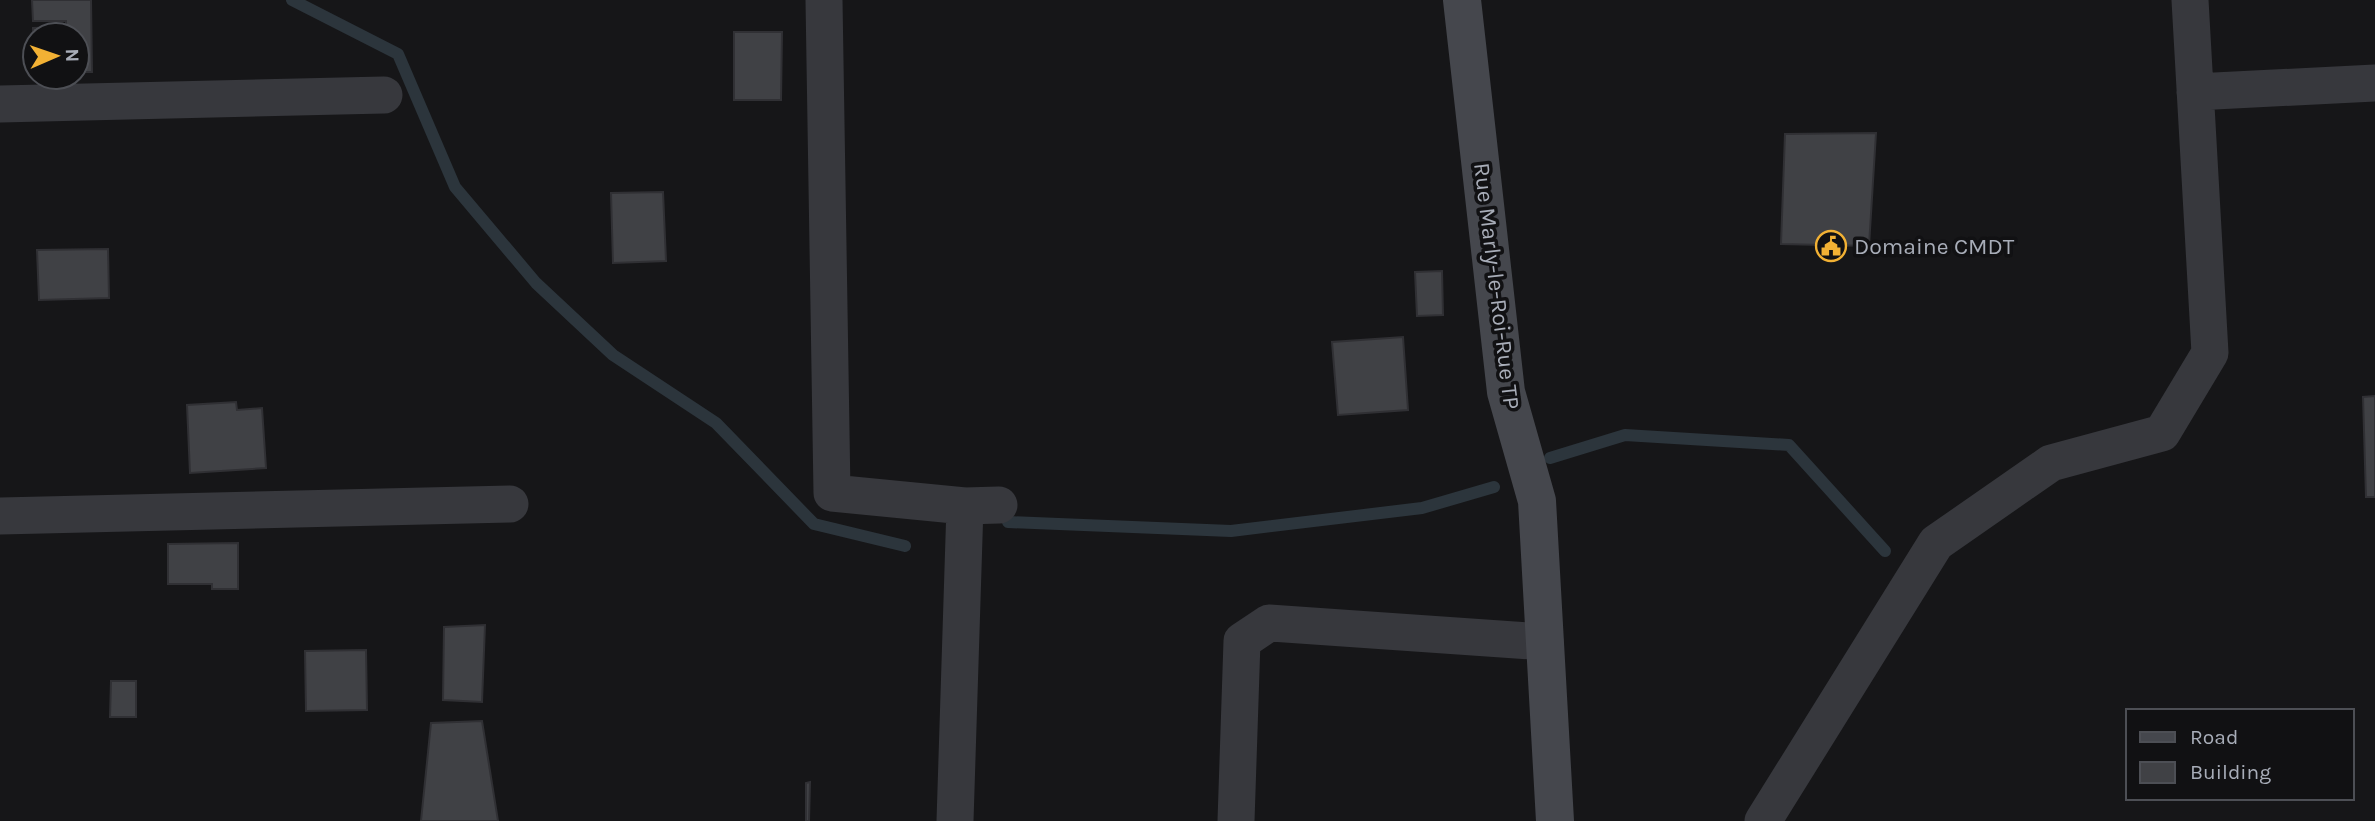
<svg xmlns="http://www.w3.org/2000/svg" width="2375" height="821" viewBox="0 0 2375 821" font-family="Karla,sans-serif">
<rect width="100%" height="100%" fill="#161618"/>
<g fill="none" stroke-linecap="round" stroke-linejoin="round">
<!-- stream -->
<path stroke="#2c353c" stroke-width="12" d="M292 0 398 54 455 187 536 283 613 355 716 423 814 524 905 546
M1550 458 1625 435 1789 445 1885 551
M1008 522 1231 531 1422 508 1494 487"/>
</g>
<!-- building -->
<path fill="#404145" stroke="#303034" stroke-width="2" d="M32 0H91L92 72H77V35H35L34 73 33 28 66 27V21H33Z
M734 32H782L781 100H734Z
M1876 133 1869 246 1781 244 1785 134Z
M663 192 666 261 613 263 611 193Z
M108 249 109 298 39 300 37 250Z
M1442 271 1443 315 1417 316 1415 272Z
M1403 337 1408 410 1338 415 1332 342Z
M2375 396V497H2366L2363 397Z
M236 402 237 410 262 408 266 468 190 473 187 405Z
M238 543V589H212V584H168V544Z
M485 625 482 702 443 700 444 627Z
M366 650 367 710 306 711 305 651Z
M111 681H136V717H110Z
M482 721 498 821H421L431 723Z
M810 782 809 821H806V783Z"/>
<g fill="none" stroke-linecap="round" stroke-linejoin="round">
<!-- street -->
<path stroke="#37383d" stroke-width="37" d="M824 0 832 493 965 506 999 505
M2195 92 2375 83
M0 104 384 95
M0 516 510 504
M955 821 965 506
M1236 821 1242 641 1269 623 1545 642
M1763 821 1936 543 2051 463 2162 433 2210 353 2190 0"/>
<!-- secondary -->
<path stroke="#45474d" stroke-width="38" d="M1462 0 1506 392 1537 501 1555 821"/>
</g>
<!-- icons -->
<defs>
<g id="civic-ring" transform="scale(1.575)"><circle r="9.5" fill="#111113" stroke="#f2b134" stroke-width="1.5"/><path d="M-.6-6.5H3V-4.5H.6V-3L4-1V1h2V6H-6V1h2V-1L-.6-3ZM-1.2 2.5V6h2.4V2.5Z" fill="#f2b134"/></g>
</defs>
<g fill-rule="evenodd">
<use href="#civic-ring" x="1831" y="246"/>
</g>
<g text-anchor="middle" stroke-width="7" stroke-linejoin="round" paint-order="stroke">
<!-- poi labels -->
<g font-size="23" fill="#a8adb8" stroke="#111113" text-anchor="start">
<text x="1854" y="254">Domaine CMDT</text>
</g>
<!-- street labels -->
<g font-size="23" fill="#a8adb8" stroke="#111113">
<text transform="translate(1497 286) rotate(83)" y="8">Rue Marly-le-Roi-Rue TP</text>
</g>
</g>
<!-- legend -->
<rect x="2126" y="709" width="228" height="91" fill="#111113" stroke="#4d4f55" stroke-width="2"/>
<rect x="2140" y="732" width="35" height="10" fill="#45474d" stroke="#4d4f55" stroke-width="2"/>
<text x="2190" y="744" font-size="21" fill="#a8adb8">Road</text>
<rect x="2140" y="762" width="35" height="21" fill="#404145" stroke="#4d4f55" stroke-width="2"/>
<text x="2190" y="779" font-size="21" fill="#a8adb8">Building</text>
<!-- north arrow -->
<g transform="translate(56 56) rotate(88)"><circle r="33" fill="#111113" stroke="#4d4f55" stroke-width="2"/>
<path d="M0-5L12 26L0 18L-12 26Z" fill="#f2b134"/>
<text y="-10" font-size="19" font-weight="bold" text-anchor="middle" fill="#a8adb8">N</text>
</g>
</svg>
